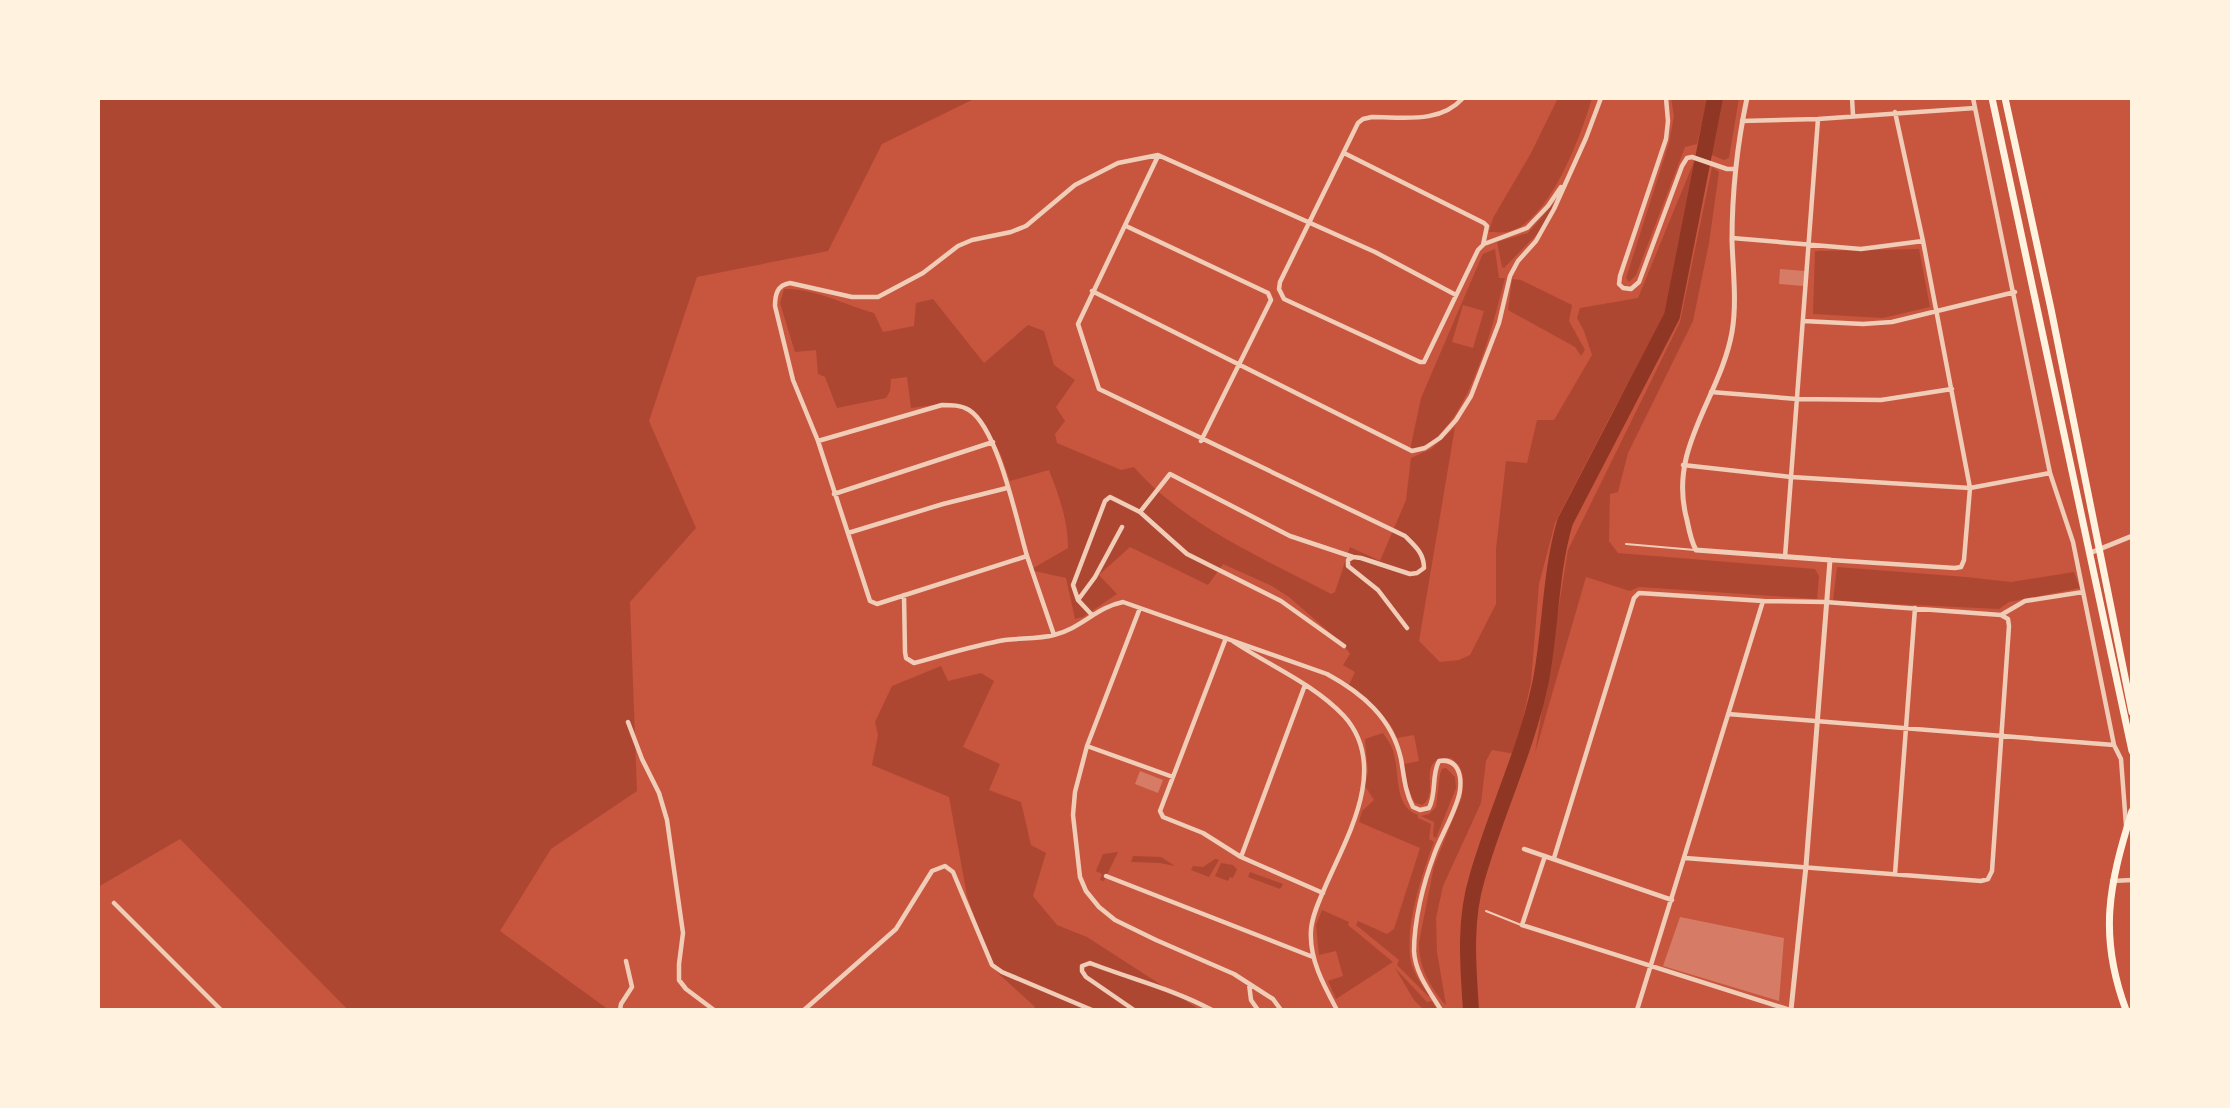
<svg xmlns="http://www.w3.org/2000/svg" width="2230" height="1108" viewBox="0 0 2230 1108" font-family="'Archivo Narrow',sans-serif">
<rect width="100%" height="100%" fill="#c8553d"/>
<!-- green -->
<path fill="#ae4732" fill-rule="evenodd" d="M98 98H976L882 144 828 251 697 277 649 421 696 528 630 602 637 791 551 849 500 931 609 1010H348L180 839 98 887Z
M1558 98H1592C1581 135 1549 225 1506 232 1500 233 1494 232 1489 232L1493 218 1531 153Z
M1671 98H1708L1697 144 1685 147 1636 275 1629 282 1626 278 1669 143 1674 116Z
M1719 98H1739L1729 158 1724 160 1709 154Z
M1695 159 1699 160 1668 308 1660 329 1614 409 1555 523 1539 584 1531 682 1515 754 1492 750 1486 761 1481 803 1443 886 1436 918 1437 952 1446 1005C1430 988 1418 965 1419 942L1434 866 1462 797 1463 776 1459 765 1451 758C1413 757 1442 793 1422 805L1415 803 1408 789 1404 764 1419 761 1414 735 1397 738C1389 715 1367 701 1348 687L1355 672 1343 665 1350 654 1344 645 1289 597 1272 586 1223 564 1208 585 1130 547 1099 575 1117 594 1083 617 1075 619 1066 578 1030 570 1068 548C1068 520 1059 496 1049 470L1010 481 1001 455 985 424 970 412 942 404 911 408 907 377 891 379 890 391 886 398 837 408 825 377 818 374 816 350 795 352 780 303 784 289C814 288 845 305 874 313L883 332 914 326 916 303 933 299 984 363 1028 325 1044 331 1054 365 1075 380 1056 407 1065 421 1055 434 1057 443 1121 470 1134 467C1184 525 1265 559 1331 594L1335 592 1350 547 1380 561 1406 500 1411 458 1431 449 1455 427 1419 641 1440 662 1459 660 1470 655 1496 604V549L1506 461 1527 463 1537 420H1554L1592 355 1584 331 1577 318 1580 308 1638 298Z
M1712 167 1719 172 1709 243 1693 321 1628 453 1618 492 1610 494 1609 541 1618 553 1815 569 1819 576 1817 599 1639 587 1630 591 1586 577 1535 753 1568 550 1680 322Z
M1560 196 1542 229 1504 268 1502 267 1497 242 1528 233Z
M1495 249 1499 278H1505C1493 324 1465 444 1410 450L1421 398 1481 258 1483 254ZM1463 305 1484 311 1473 348 1452 342Z
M1919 249 1930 307 1883 318 1813 314 1815 251Z
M1512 279 1521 280 1572 305 1569 321 1585 350 1581 356 1575 347 1508 310Z
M1837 567 1966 577 2011 582 2074 572 2080 588 2009 602 1999 609 1833 601Z
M941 666 948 681 981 673 994 681 963 747 1000 764 989 790 1021 802 1031 845 1046 853 1033 896 1057 925 1087 937 1200 1010H1034L1035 1007 998 973 985 947 967 896 949 797 872 765 878 735 875 722 892 686Z
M1383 733C1386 738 1390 743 1392 748 1401 770 1392 806 1418 815V818L1431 824 1429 839 1434 842C1422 873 1404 929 1411 962 1414 975 1422 985 1430 996H1428L1397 965 1399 960 1356 925 1358 921 1387 934 1394 929 1420 848 1359 822 1362 811 1374 800 1365 786 1368 772 1365 739Z
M1446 768 1455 777 1456 788 1436 838 1433 836 1434 822 1421 816 1429 814 1436 807 1440 774 1442 769Z
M1118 852 1104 881 1100 880 1102 874 1096 871 1103 854Z
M1133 856 1161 857 1175 866 1160 863 1131 862Z
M1215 859 1219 860 1209 877 1191 870 1193 866 1203 867Z
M1221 863 1233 865 1237 869 1233 878 1230 877 1228 881 1215 876Z
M1250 872 1283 884 1280 889 1248 877Z
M1322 910 1349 922 1348 925 1393 962 1336 999 1328 981 1343 976 1336 951 1319 955 1316 925Z
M1395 968 1427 1002 1432 1001 1437 1010H1424L1414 1000Z"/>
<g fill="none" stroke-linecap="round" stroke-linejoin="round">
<!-- river -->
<path stroke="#8f3625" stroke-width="16" d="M1471 1010C1468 965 1464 921 1477 878 1496 811 1527 749 1541 680 1551 627 1550 573 1565 522L1672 316 1715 98"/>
</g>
<!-- building -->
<path fill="#d67c66" d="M1780 269 1805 271 1804 286 1779 284Z
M1140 771 1163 780 1158 793 1135 784Z
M1680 917 1784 938 1779 1001 1663 966Z"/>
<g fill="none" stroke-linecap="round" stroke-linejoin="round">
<!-- service -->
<path stroke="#f1ccb7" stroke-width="2" d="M1626 544 1695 550
M1486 911 1521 925"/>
<!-- minor -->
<path stroke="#f1ccb7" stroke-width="4.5" d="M1666 98 1668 121 1666 139 1620 276 1619 284 1623 288 1631 289 1639 282 1682 166 1687 158 1692 157 1727 169H1735
M1852 98 1853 115
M1973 98 2050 473 2073 542 2114 745 2121 759 2126 825
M1742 121 1818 119 1975 108
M1344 153 1484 223 1487 226 1483 245 1478 250 1424 362H1420L1284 299 1279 289 1280 282 1358 123 1363 119 1372 117C1403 117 1440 124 1463 98
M1158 156 1078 324 1099 389 1405 536C1415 546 1424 553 1424 568L1417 573 1410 574 1361 558 1353 557 1348 560V566L1378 590 1407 628
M1126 226 1268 293 1271 300 1201 441
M1732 238 1861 249 1923 241
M1484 244 1527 228 1548 206 1561 187
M1092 291 1412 451 1425 448 1440 438 1456 420 1471 396 1499 323 1510 276 1518 261 1536 241 1554 209 1586 138 1601 98
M1803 321 1863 324 1892 322 2015 292
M1711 392 1797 399 1881 400 1952 389
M818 441 942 405C951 405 961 405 969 410 998 428 1017 522 1027 556L877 604 870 601 818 441 793 380 775 306C775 295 777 285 790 283L852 297H878L923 273 958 246 972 240 1011 232 1026 226 1075 185 1118 163 1158 155 1375 252 1456 295
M1683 465 1791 477 1970 488 2050 473
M834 494 993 442
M1140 512 1187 554 1281 601 1344 646
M848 533 943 504 1007 488
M1027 556 1054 635
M1785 557 1818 119
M1830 560 1955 568 1961 567 1964 560 1970 488 1923 241 1895 112
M904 595 905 652 906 658 914 663C944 655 975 645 1005 640 1021 638 1039 639 1054 635 1080 629 1097 607 1123 602L1327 674C1362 693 1392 718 1401 759 1404 776 1405 792 1413 807L1420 810 1429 808C1437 793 1431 776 1439 761 1457 758 1462 774 1460 790 1458 808 1440 837 1434 855 1423 884 1414 921 1414 951 1415 973 1430 992 1441 1010
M1078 600 1095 577 1122 527
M1140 608 1087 746 1075 792 1073 815 1080 877 1086 891 1099 907 1115 920 1156 940 1234 974 1273 999 1281 1010
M1092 615 1078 600 1073 585 1105 501 1110 497 1140 512 1170 474 1290 536 1353 557
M1226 638 1160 811 1163 817 1203 833 1241 857 1323 893
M1234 642C1270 666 1314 684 1344 716 1389 766 1348 835 1326 885 1320 899 1312 915 1311 930 1309 959 1324 986 1337 1010
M1728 714 2114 745
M628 722 642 759 659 793 667 820 683 933 679 964V980L686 989 714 1010
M1087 746 1173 777
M1524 849 1672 900
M1545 856 1522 925 1790 1010
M1241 857 1305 685
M1554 858 1634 598 1639 593 1763 601 1825 602 2001 615 2025 601 2083 592
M1685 858 1981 881 1988 879 1992 871 2009 626 2008 619 2001 615
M1895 874 1915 608
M1106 876 1313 957
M2112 881 2132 880
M114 903 221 1010
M1249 984 1251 1000 1258 1010
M620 1010 621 1004 632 987 626 961
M804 1010 896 929 932 871 945 866 953 872 992 965 1002 972 1092 1010
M1134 1010 1086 977 1082 971V966L1090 963C1131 979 1173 989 1212 1010
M1637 1010 1763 601
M2131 1010H2132"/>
<!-- tertiary -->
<path stroke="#f1ccb7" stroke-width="5" d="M1747 98C1737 145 1732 193 1732 241 1733 271 1737 303 1732 332 1720 399 1667 448 1687 520 1689 530 1691 541 1696 550L1830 560 1806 866 1791 1010
M2090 553 2132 536"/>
<!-- trunk -->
<path stroke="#fff3e0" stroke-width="7" d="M1992 98 2132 751
M2005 98 2051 309 2132 712
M2126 1010C2098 935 2109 885 2132 811"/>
</g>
<!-- border -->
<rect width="2230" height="1108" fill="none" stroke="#fff3e0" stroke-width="200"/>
</svg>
